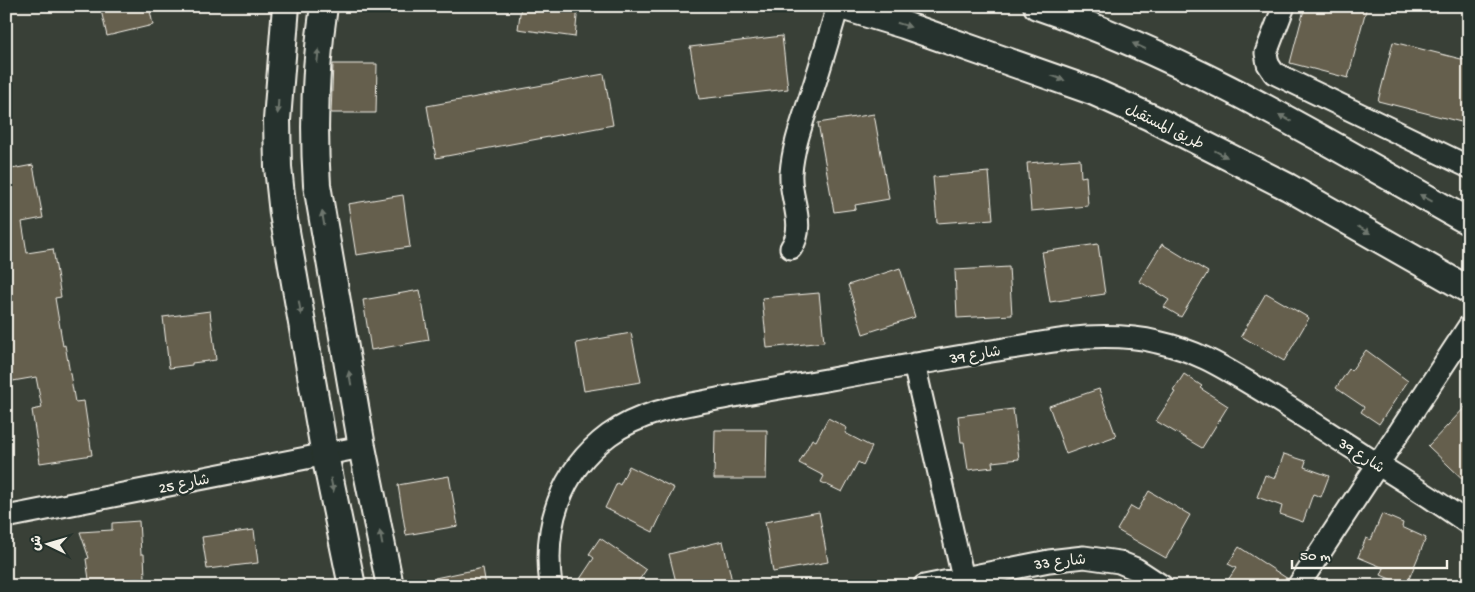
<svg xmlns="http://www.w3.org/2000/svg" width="1475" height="592" viewBox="0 0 1475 592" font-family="'Gochi Hand','Playpen Sans Arabic',sans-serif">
<rect width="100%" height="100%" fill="#394037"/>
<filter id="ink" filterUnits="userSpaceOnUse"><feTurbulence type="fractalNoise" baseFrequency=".02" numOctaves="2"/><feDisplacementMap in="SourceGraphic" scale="10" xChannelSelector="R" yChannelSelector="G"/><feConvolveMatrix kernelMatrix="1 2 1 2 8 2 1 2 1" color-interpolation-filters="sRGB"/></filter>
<g filter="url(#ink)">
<!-- building -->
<path fill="#655e4e" stroke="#f4f1e8" d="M100 6H149L153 25 107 36Z
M521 6H578L575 37 518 29Z
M1305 6H1367L1348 78 1290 63Z
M782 36 788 89 699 99 690 47Z
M1393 42 1469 61V124L1378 101Z
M333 64H377L376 113H331Z
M604 74 613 125 436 158 427 106Z
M874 114 889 199 855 205 856 209 834 212 818 123Z
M1080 159 1081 177 1086 176 1088 206 1031 211 1027 163Z
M33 165 43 218 22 222 27 253 53 249 61 297 55 298 63 346 65 345 75 402 84 401 92 455 40 463 32 410 42 408 36 377 13 381 6 344V170Z
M989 172 993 219 937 223 933 177Z
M403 195 410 247 356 255 348 204Z
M1098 244 1105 294 1050 302 1042 252Z
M1162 244 1208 272 1181 317 1164 307 1169 300 1139 281Z
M1009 267 1012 315 957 318 955 270Z
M900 268 915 317 863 334 848 285Z
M420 290 429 340 371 350 363 300Z
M819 293 824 342 767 348 762 298Z
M1266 293 1309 318 1284 361 1241 336Z
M210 311 216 360 192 363V365L169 368 163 317Z
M631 333 641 382 584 391 576 343Z
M1366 350 1408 381 1379 424 1361 412 1364 407 1336 388 1349 369 1351 371Z
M1184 374 1202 386 1200 388 1228 406 1202 448 1156 421 1175 392 1173 391Z
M1099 389 1116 436 1066 454 1049 406Z
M1469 403V485L1428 446Z
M1013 409 1019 459 992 462 993 467 968 470 964 442H961L958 416Z
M828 418 847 428 845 433 872 447 863 465 858 462 842 492 821 482 824 476 799 463 812 439 816 441Z
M715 430H767L766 479H714Z
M1284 454 1306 461 1304 467 1329 476 1321 497 1313 494 1303 522 1280 514 1282 506 1257 497 1265 475 1275 479Z
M629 466 674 488 653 532 605 508 617 483 620 485Z
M449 476 458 526 406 535 398 485Z
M1149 491 1190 515 1166 558 1117 530 1131 506 1138 510Z
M819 512 828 562 773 572 765 522Z
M1382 514 1403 523 1402 527 1426 538 1406 586 1381 575 1384 568 1358 557 1366 538 1371 540Z
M139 521 141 554H144L145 578 111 580V586H90L86 559 89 558 80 532 112 530V523Z
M254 530 258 563 207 569 202 537Z
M600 538 646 570 635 586H590L580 579 594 558 589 554Z
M723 541 733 586H677L669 554Z
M1239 547 1288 579 1286 586H1224L1236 568 1228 564Z
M483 568 486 586H436L435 578Z"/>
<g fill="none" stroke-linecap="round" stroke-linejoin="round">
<!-- minor casing -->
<g stroke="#f4f1e8" stroke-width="25">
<path id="minor" d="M1284 6 1266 53 1268 64 1274 73 1469 167
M791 248C807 225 789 198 791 173 793 147 802 123 810 98 820 68 829 37 838 6
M914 364 963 578
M6 517 362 447
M551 586C543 527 559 472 609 435 643 410 687 405 728 397 761 391 793 386 826 380 885 369 945 359 1004 349 1032 345 1058 339 1086 337 1109 336 1134 336 1157 342 1198 351 1221 366 1256 387 1289 407 1321 428 1354 449 1392 474 1432 497 1469 524
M924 586 1049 561 1084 557 1119 562 1136 569 1162 586
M1298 586 1469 326"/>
</g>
<!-- tertiary casing -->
<g stroke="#f4f1e8" stroke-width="30">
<path id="tertiary" d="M286 6 277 120 278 167 283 214 325 455 352 586
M324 6C315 66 313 125 317 185L362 447 390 586
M841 6 904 25 1092 91 1150 117 1288 187 1469 290
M1037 6C1190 58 1329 143 1469 222"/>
</g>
<!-- minor -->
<use href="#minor" stroke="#26332d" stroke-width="21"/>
<!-- tertiary -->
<use href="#tertiary" stroke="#26332d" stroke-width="26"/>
</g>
<!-- one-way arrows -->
<defs><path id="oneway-solid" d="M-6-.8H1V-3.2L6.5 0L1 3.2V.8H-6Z" transform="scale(1.25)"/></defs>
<g fill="#6e766e">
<use href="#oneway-solid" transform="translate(904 25) rotate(17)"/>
<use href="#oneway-solid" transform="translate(1139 46) rotate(-156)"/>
<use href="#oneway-solid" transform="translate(318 56) rotate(-83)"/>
<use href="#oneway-solid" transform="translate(1058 78) rotate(20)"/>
<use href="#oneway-solid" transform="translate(278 107) rotate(93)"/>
<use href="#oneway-solid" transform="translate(1285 118) rotate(-151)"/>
<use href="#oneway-solid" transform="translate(1221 154) rotate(28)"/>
<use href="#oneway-solid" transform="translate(1426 198) rotate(-151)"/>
<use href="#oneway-solid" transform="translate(323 218) rotate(-100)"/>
<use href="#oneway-solid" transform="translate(1364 230) rotate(30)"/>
<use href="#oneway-solid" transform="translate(300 308) rotate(80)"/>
<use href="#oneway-solid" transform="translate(350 378) rotate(-100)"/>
<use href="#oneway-solid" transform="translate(332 485) rotate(78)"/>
<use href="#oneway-solid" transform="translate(381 538) rotate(-101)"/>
</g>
</g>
<g text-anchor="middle" stroke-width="5" stroke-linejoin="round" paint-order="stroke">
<!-- street labels -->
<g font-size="15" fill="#f4f1e8" stroke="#26332d">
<text transform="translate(1165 126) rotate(26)" y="5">طريق المستقبل</text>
<text transform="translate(975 354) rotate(-9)" y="5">شارع 39</text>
<text transform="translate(1362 455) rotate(33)" y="5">شارع 39</text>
<text transform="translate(184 483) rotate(-11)" y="5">شارع 25</text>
<text transform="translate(1060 561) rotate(-6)" y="5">شارع 33</text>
</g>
</g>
<!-- margin -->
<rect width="1475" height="592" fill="none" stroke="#26332d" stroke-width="25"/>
<rect x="12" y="12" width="1450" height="567" fill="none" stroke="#f4f1e8" stroke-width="2" filter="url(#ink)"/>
<!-- north arrow -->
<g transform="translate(48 544) rotate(275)" stroke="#26332d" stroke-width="4" paint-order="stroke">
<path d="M0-4L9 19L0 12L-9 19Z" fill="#f4f1e8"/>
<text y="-8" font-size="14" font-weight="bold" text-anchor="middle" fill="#f4f1e8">ش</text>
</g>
<!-- scale -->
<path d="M1292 560v8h155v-8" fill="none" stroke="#f4f1e8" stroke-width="2.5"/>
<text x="1300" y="560" font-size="15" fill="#f4f1e8" stroke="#26332d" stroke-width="4" paint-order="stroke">50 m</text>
</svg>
